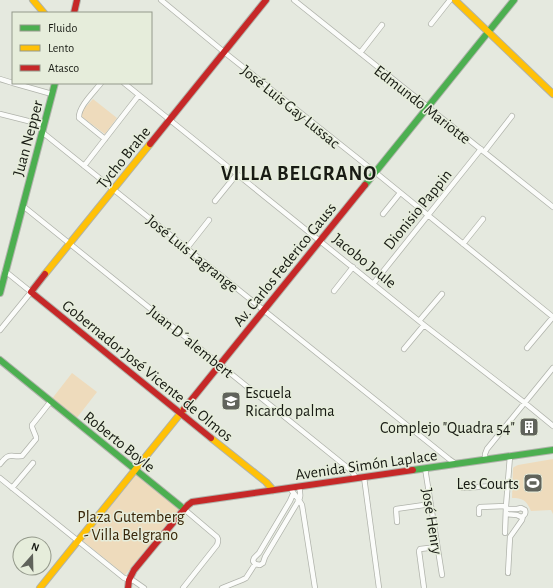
<svg xmlns="http://www.w3.org/2000/svg" width="553" height="588" viewBox="0 0 553 588" font-family="'Alegreya Sans',sans-serif">
<rect width="100%" height="100%" fill="#e5e9df"/>
<!-- green -->
<path fill="#eedbbc" d="M93 99 117 118 105 134 82 117V111Z
M72 373 97 392 76 419 51 400Z
M553 459V514L551 510 531 511C526 500 523 498 512 498L513 468 514 467 518 465Z
M136 475 179 509 125 575 83 541Z"/>
<g fill="none" stroke-linecap="round" stroke-linejoin="round">
<!-- street casing -->
<g stroke="#b0b3ab" stroke-width="6">
<path id="street" d="M161 0 224 52 375 172 553 317
M294 0 553 207
M431 24 450 0
M360 53 382 25
M0 79 13 83
M13 83 52 94
M101 83C94 92 78 107 79 118L105 139
M124 83 424 325 525 403 553 426
M0 114 44 125
M42 132 449 459 456 464
M484 152 512 116
M84 166 139 95
M215 201 237 174
M23 206 348 468 353 473 356 478
M383 214 400 193
M463 244 483 219
M187 248 209 220
M373 284 481 149
M334 291 353 267
M419 321 442 294
M0 330 31 292 5 271
M527 348 553 317
M404 349 424 325
M485 459V454L487 449 553 368
M0 464C10 452 9 457 22 456L36 439V437L32 427V425L51 401
M425 468 442 575
M364 477 379 588
M0 478 124 578 134 581 144 588
M12 488 33 463
M463 488 509 485
M292 491 299 500 302 505 315 588
M293 494 290 501 259 553 254 558 253 561 255 564 260 565 263 563 265 557 296 505C301 498 301 495 299 487
M479 514V508L480 507 506 506
M506 514 517 515 521 517C525 516 526 513 525 510L521 508 517 509H506
M397 522 396 509 431 504
M505 533 506 506 510 456
M508 573 510 537 522 520 523 516
M183 588 217 545C218 542 219 540 217 537L184 509
M222 588 242 580 246 578 255 564
M424 588 419 551 420 549 437 547"/>
</g>
<!-- fast casing -->
<g stroke="#b0b3ab" stroke-width="8">
<path id="fast" d="M365 185 514 0
M0 293 55 83
M0 360 184 509
M413 470 553 450"/>
</g>
<!-- slow casing -->
<g stroke="#b0b3ab" stroke-width="8">
<path id="slow" d="M33 0 44 13
M455 0 553 94
M45 274 150 144
M211 438 266 482 273 490
M40 588 184 409"/>
</g>
<!-- jam casing -->
<g stroke="#b0b3ab" stroke-width="8">
<path id="jam" d="M74 13 77 0
M150 144 266 0
M45 274 31 292 211 438
M184 409 365 185
M128 588 129 580 134 570 181 513 188 505 192 502 413 470"/>
</g>
<!-- street -->
<use href="#street" stroke="#fbfcfa" stroke-width="4.5"/>
<!-- fast -->
<use href="#fast" stroke="#4caf50" stroke-width="6"/>
<!-- slow -->
<use href="#slow" stroke="#ffc107" stroke-width="6"/>
<!-- jam -->
<use href="#jam" stroke="#c62828" stroke-width="6"/>
</g>
<!-- icons -->
<defs>
<g id="school-square" transform="scale(1)"><rect x="-9" y="-9" width="18" height="18" rx="4" fill="#60635b" stroke="#e6eddb"/><path d="M0-5L7-2L0 1L-7-2ZM-4 1L0 2.5L4 1V4Q0 6-4 4Z" fill="#fff"/></g>
<g id="building-square" transform="scale(1)"><rect x="-9" y="-9" width="18" height="18" rx="4" fill="#60635b" stroke="#e6eddb"/><path d="M-4-6H4V6H1V3H-1V6H-4ZM-2.5-4.3h1.7v1.8h-1.7ZM.8-4.3h1.7v1.8H.8ZM-2.5-1h1.7V.8h-1.7ZM.8-1h1.7V.8H.8Z" fill="#fff"/></g>
<g id="stadium-square" transform="scale(1)"><rect x="-9" y="-9" width="18" height="18" rx="4" fill="#60635b" stroke="#e6eddb"/><path d="M0-5a6.5 5 0 1 0 0 10a6.5 5 0 1 0 0-10ZM-3.5-1.8h7v3.6h-7Z" fill="#fff"/></g>
</defs>
<g fill-rule="evenodd">
<use href="#school-square" x="231" y="401"/>
<use href="#building-square" x="529" y="427"/>
<use href="#stadium-square" x="533" y="483"/>
</g>
<g text-anchor="middle" stroke-width="3" stroke-linejoin="round" paint-order="stroke">
<!-- street labels -->
<g font-size="16" fill="#181b14" stroke="#e6eddb">
<text transform="translate(423 104) rotate(38)" y="6">Edmundo Mariotte</text>
<text transform="translate(291 106) rotate(39)" y="6">José Luis Gay Lussac</text>
<text transform="translate(27 138) rotate(-75)" y="6">Juan Nepper</text>
<text transform="translate(123 157) rotate(-51)" y="6">Tycho Brahe</text>
<text transform="translate(417 209) rotate(-51)" y="6">Dionisio Pappin</text>
<text transform="translate(193 253) rotate(39)" y="6">José Luis Lagrange</text>
<text transform="translate(365 260) rotate(39)" y="6">Jacobo Joule</text>
<text transform="translate(284 264) rotate(-51)" y="6">Av. Carlos Federico Gauss</text>
<text transform="translate(191 341) rotate(39)" y="6">Juan D´alembert</text>
<text transform="translate(148 370) rotate(39)" y="6">Gobernador José Vicente de Olmos</text>
<text transform="translate(120 441) rotate(39)" y="6">Roberto Boyle</text>
<text transform="translate(366 464) rotate(-8)" y="6">Avenida Simón Laplace</text>
<text transform="translate(433 521) rotate(81)" y="6">José Henry</text>
</g>
<!-- poi labels -->
<g font-size="16" fill="#181b14" stroke="#e6eddb" text-anchor="end">
<text x="245" y="398" text-anchor="start">Escuela<tspan x="245" dy="18">Ricardo palma</tspan></text>
<text x="515" y="433">Complejo "Quadra 54"</text>
<text x="519" y="489">Les Courts</text>
</g>
<!-- park labels -->
<g font-size="16" fill="#392609" stroke="#e6eddb">
<text x="131" y="522">Plaza Gutemberg<tspan x="131" dy="18">- Villa Belgrano</tspan></text>
</g>
<!-- district labels -->
<g font-size="20" font-weight="bold" letter-spacing="1" fill="#181b14" stroke="#e6eddb">
<text x="299" y="180">VILLA BELGRANO</text>
</g>
</g>
<!-- legend -->
<rect x="12" y="12" width="140" height="72" fill="#e6eddb" stroke="#94998b"/>
<rect x="20" y="25" width="20" height="6" fill="#4caf50" stroke="#94998b"/>
<text x="48" y="32" font-size="12" fill="#181b14">Fluido</text>
<rect x="20" y="45" width="20" height="6" fill="#ffc107" stroke="#94998b"/>
<text x="48" y="52" font-size="12" fill="#181b14">Lento</text>
<rect x="20" y="65" width="20" height="6" fill="#c62828" stroke="#94998b"/>
<text x="48" y="72" font-size="12" fill="#181b14">Atasco</text>
<!-- north arrow -->
<g transform="translate(32 556) rotate(20)"><circle r="19" fill="#e6eddb" stroke="#94998b"/>
<path d="M0-3L7 15L0 10L-7 15Z" fill="#60635b"/>
<text y="-6" font-size="11" font-weight="bold" text-anchor="middle" fill="#181b14">N</text>
</g>
</svg>
